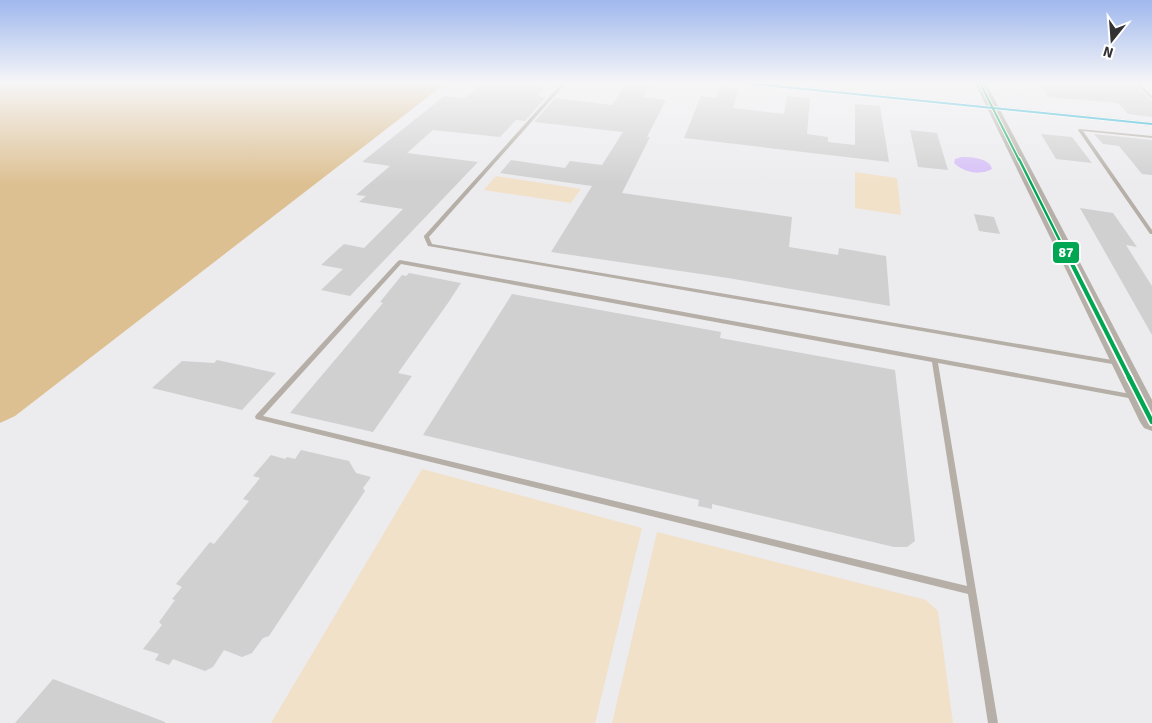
<svg xmlns="http://www.w3.org/2000/svg" width="1152" height="723" viewBox="0 0 1152 723" font-family="Signika,sans-serif">
<rect width="100%" height="100%" fill="#ecebee"/>
<!-- green -->
<path fill="#f2e1c9" d="M855 172 897 178 901 215 855 208Z
M496 176 581 189 571 203 484 190Z
M422 469 642 528 595 723H271Z
M657 532 926 600 938 611 953 723H612Z"/>
<!-- forest -->
<path fill="#ddc092" d="M0 83H446L15 416 0 423Z"/>
<!-- water -->
<path fill="#d5bef8" d="M962 157C972 157 989 158 992 169 980 176 963 172 954 163L955 159Z"/>
<!-- building -->
<path fill="#d0d0d1" d="M482 83 545 87 537 96 546 97 525 121 516 120 500 137 433 130 407 153 478 162 350 296 321 290 343 269 321 265 344 244 364 248 403 209 359 202 366 196 356 195 390 166 362 162 444 96 465 98Z
M626 83H651L643 97 666 100 647 137H650L622 193 792 217 789 247 838 255 839 248 886 256 890 306 728 278 551 252 592 186 500 173 511 160 565 168 570 161 602 165 623 132 534 122 555 98 612 105Z
M1039 83H1133L1152 101V117L1128 114 1118 103 1048 97Z
M720 87 739 89 733 108 784 114 787 96 810 98 807 134 828 137V142L855 145V104L880 106 889 162 684 138 701 96 716 98Z
M910 130 937 133 948 170 918 167Z
M1041 134 1072 137 1092 163 1056 159Z
M1094 134 1152 140V175L1142 174 1119 146 1103 144Z
M1080 208 1113 213 1137 247 1126 245 1152 286V335Z
M974 214 994 217 1000 234 979 231Z
M409 273 461 283 448 303 398 373 412 376 373 432 290 413 383 303 380 302 402 275 406 276Z
M512 294 721 332 720 338 895 370 915 541 907 547H894L712 504V509L698 506 699 500 423 435Z
M217 360 276 373 242 410 152 388 182 361 214 363Z
M301 450 349 461 356 473 371 477 363 488 365 491 269 636 263 638 252 653 242 657 224 650 213 667 205 671 173 659 169 665 155 660 159 654 143 649 162 625 159 622 175 600 172 599 182 587 176 584 210 542 214 544 249 501 243 499 260 478 253 476 271 455 285 459 287 457 295 459Z
M53 679 165 722V723H15Z"/>
<g fill="none" stroke-linecap="round" stroke-linejoin="round">
<!-- service -->
<path fill="#b5afa7" fill-rule="evenodd" d="M562 83H566L429 237 432 244 1118 361 1121 363 1118 365 428 246 424 237V236Z
M1135 83H1139L1152 96V99Z
M1079 129 1152 136V138L1083 131 1152 230V234H1150L1078 130Z
M400 260 1136 395 1137 397 1136 399H1134L938 363 998 723H988L968 594 256 419 255 417 256 415 398 261ZM401 264 932 362 967 586 263 416Z"/>
<!-- minor -->
<path fill="#b5afa7" fill-rule="evenodd" d="M741 83H765L1152 122V126Z"/>
<!-- primary -->
<path fill="#b5afa7" fill-rule="evenodd" d="M975 83H986L1152 400V431L1144 428 1140 422Z"/>
<!-- bus-1 casing -->
<g stroke="#fff" stroke-width="4">
<path id="bus-1" d="M744 83 1152 124"/>
</g>
<!-- bus-2-far3 casing -->
<g stroke="#fff" stroke-width="4">
<path id="bus-2-far3" d="M980 83 1019 160"/>
</g>
<!-- bus-2-far2 casing -->
<g stroke="#fff" stroke-width="5">
<path id="bus-2-far2" d="M1019 159 1068 257"/>
</g>
<!-- bus-2-far1 casing -->
<g stroke="#fff" stroke-width="8">
<path id="bus-2-far1" d="M1068 256 1130 379"/>
</g>
<!-- bus-2 casing -->
<g stroke="#fff" stroke-width="8">
<path id="bus-2" d="M1129 377 1152 422"/>
</g>
<!-- bus-1 -->
<use href="#bus-1" stroke="#00a9ce" stroke-width="2"/>
<!-- bus-2-far3 -->
<use href="#bus-2-far3" stroke="#00a651" stroke-width="2"/>
<!-- bus-2-far2 -->
<use href="#bus-2-far2" stroke="#00a651" stroke-width="2.5"/>
<!-- bus-2-far1 -->
<use href="#bus-2-far1" stroke="#00a651" stroke-width="4"/>
<!-- bus-2 -->
<use href="#bus-2" stroke="#00a651" stroke-width="4.5"/>
</g>
<!-- sky -->
<linearGradient id="sky" x2="0" y2="1"><stop stop-color="#a0b8ee"/><stop offset="0.45" stop-color="#f6f6f7"/><stop offset="1" stop-color="#f6f6f7" stop-opacity="0"/></linearGradient>
<rect width="1152" height="184" fill="url(#sky)"/>
<rect stroke="#fff" stroke-width="2" x="1052" y="241" width="28" height="23" rx="5" fill="#00a651"/>
<g font-size="14" text-anchor="middle" font-weight="bold" fill="#fff">
<text x="1066" y="257">87</text>
</g>
<!-- north arrow -->
<g transform="translate(1112 40) rotate(197)" stroke="#ffffff" stroke-width="4" paint-order="stroke">
<path d="M0-4L9 19L0 12L-9 19Z" fill="#323133"/>
<text y="-8" font-size="14" font-weight="bold" text-anchor="middle" fill="#323133">N</text>
</g>
</svg>
